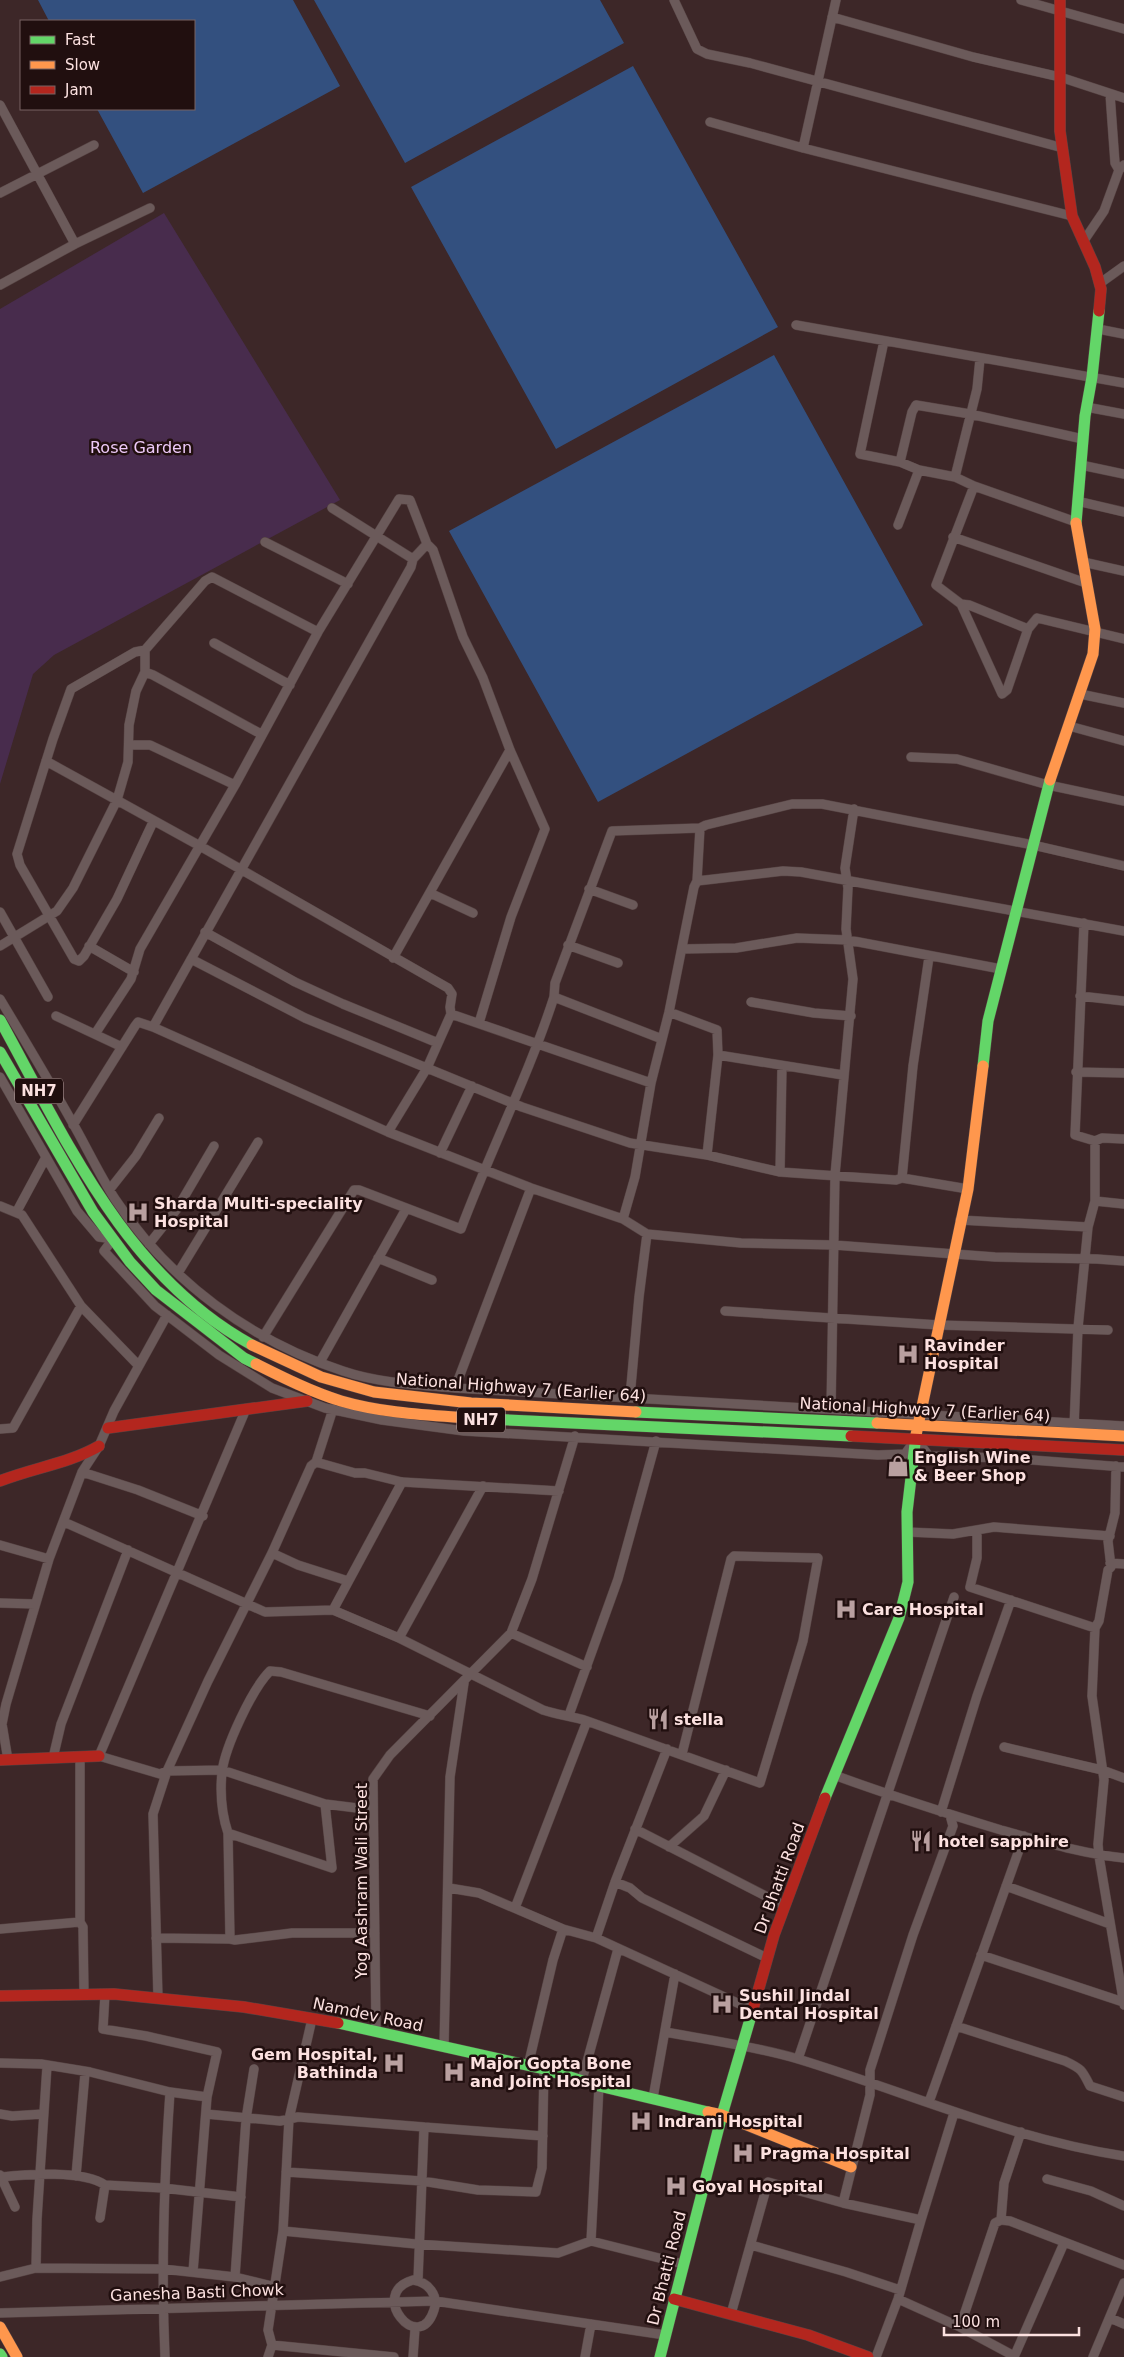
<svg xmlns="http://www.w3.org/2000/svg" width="1124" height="2357" viewBox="0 0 1124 2357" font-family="'DejaVu Sans',sans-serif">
<rect width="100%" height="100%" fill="#3d2728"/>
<!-- green -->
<path fill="#482c4d" d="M164 213 340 500 54 655 33 674 0 784V309Z"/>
<!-- water -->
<path fill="#33507f" d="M38 0H293L340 86 143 193 97 109H194V21H49Z
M314 0H600L624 43 405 163Z
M633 66 778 327 556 449 411 187Z
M774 355 923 625 598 802 449 531Z"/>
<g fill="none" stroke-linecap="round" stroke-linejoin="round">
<!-- street casing -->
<g stroke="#564343" stroke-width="10">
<path id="street" d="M674 0 697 49 707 54 750 63 1063 148
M1021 0 1124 29
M832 17 973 57 1060 77 1124 98
M1110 94 1115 163 1119 170
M0 105 75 244
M710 122 803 148 1072 216
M803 148 836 0
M0 193 94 145
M1083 242 1104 211 1119 170 1124 165
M1099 284 1124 266
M0 285 75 244 150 208
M796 325 1124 383
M1098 329 1124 334
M884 341 860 454 900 462 919 470 955 477 974 486 1076 522
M1086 407 1124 414
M900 462 912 412 916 405 970 414 1083 439
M1081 465 1124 474
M955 477 977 389 980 359
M974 486 936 585 961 604 1002 694 1007 690 1028 629 1037 618 1124 639
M1077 501 1124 512
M332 508 413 559
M898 525 919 470
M953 537 1086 583
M265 542 348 584
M427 544 413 559 411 567 153 1027 388 1132 531 1188 623 1219 647 1234 741 1243 834 1245 995 1257 1097 1259 1124 1261
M1083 562 1124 571
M961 604 969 605 1028 629
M214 643 290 685
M145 650 135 652 71 689 53 739 17 854 20 865 74 959 79 961 84 956 117 899 153 822
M145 672 153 675 261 734
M1080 694 1124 703
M1069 726 1124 741
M129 745H150L235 785
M911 757 957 759 1048 785 1124 801
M46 761 200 846 448 988 452 994 450 1007 451 1014 427 1068 388 1132
M697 881 783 871 801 872 1124 931
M589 889 633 905
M430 893 473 913
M0 912 48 997
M1084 923 1075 1135 1095 1141 1102 1138 1124 1139
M205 932 295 982 343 1004 438 1043
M568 945 618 963
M0 946 57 911 73 888 117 800 128 762 129 725 136 691 145 672V650L205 581 212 577 318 632
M89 946 134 972
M682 949 736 948 797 938 848 940 1001 969
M393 958 510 750
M191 959 305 1018 522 1107 630 1143 707 1155 780 1172 896 1180 902 1178 968 1189
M1080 996 1124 1001
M0 999C24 1039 48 1079 71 1120 86 1146 99 1174 115 1199 169 1281 251 1341 343 1371 378 1383 419 1385 455 1388L1124 1426
M751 1002 814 1013 851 1016
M669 1012 717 1030 718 1055 707 1155
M451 1014 651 1083
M56 1016 122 1047
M95 1034 131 979 140 949 235 785 318 632 399 499 410 500 427 544 433 550 463 637 483 678 510 750 545 829 511 917 479 1023
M662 1039 554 997 555 983 612 831 700 828 706 825 792 804H822L1033 845 1124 866
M718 1055 843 1075
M1076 1072 1124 1073
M0 1077 77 1211 99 1237 113 1239 104 1251 155 1306 219 1355 272 1388 325 1408 382 1420 464 1431 878 1455 905 1454 916 1439 929 1456 1006 1458 1124 1467
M73 1125 135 1026 138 1022 153 1027
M440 1153 472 1086
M780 1172 782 1067
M902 1178 913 1066 929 957
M110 1189 136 1156 159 1118
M1095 1201 1124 1204
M0 1206 22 1215 81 1306 139 1366
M17 1211 45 1159
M623 1219 635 1177 651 1083 669 1012 694 887 697 881 700 828
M960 1220 1088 1227
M149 1244 177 1209 214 1146
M378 1258 432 1280
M178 1273 258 1142
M725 1311 939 1325 1108 1330
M263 1337 354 1190H359L461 1229C490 1151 528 1077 554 997
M320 1362 406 1209
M455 1388 531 1188
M630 1397 639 1297 647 1234
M246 1409 99 1756 160 1774 167 1771 222 1770 325 1804 373 1810
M831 1409 835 1175 853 979 846 929 848 888 845 868 854 809
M1074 1427 1078 1328 1088 1227 1095 1201V1141
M0 1429 13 1428 81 1306
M316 1462 333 1409
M1116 1466 1115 1513 1108 1541 1111 1567 1108 1570 1099 1621 1095 1628 1092 1696 1104 1780 1098 1844 1099 1856 1124 2005
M82 1472 138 1490 203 1516
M64 1522 265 1612 333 1610 399 1638 543 1710C558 1715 572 1716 587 1721L760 1783 803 1641 818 1558 734 1556 731 1559 682 1754
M977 1530V1558L970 1587 1095 1628
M907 1532 953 1534 994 1527 1110 1536
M0 1545 49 1559
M272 1553 298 1565 348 1581
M1110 1563 1124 1564
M0 1603 35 1604
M333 1610 402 1482
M511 1633 587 1667
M399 1638 483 1486
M569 1715 618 1579 656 1441
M1004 1747 1102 1770 1124 1778
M80 1757V1922L83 1927 84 1994
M53 1758 61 1724 128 1550
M8 1760 2 1724 6 1704 49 1559 82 1472 99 1446 114 1411 167 1315
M834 1775C889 1795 945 1813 1001 1830 1041 1841 1082 1854 1124 1858
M941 1812 977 1696 1011 1600
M635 1829 785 1906
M228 1833 332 1868 325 1804
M669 1847 704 1816 726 1770
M615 1882 630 1888 642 1898 767 1958
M1006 1886 1110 1924
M449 1888 479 1893 563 1929 596 1938 744 2006 753 2009
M515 1908 587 1721
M0 1929 80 1922
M375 1933H292L235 1940 230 1939 228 1833C222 1815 220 1792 222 1772 225 1747 252 1689 270 1671L281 1672 430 1716
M156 1938 230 1939
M596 1938 615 1882 667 1749
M981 1955 1123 2002
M105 1994 103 2029 146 2036 217 2052 207 2097 193 2272
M158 1998 153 1814 167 1771 208 1681 272 1553 311 1466 316 1462 355 1473H365L402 1482 559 1491
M956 2026 1065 2061C1082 2069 1082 2070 1090 2086L1124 2097
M376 2032 373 1779 390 1755 511 1633 532 1579 575 1436
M665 2032C709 2040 754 2046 798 2059 907 2092 1011 2139 1124 2156
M444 2047 450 1777 464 1683
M798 2059 954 1597
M0 2063 41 2064 90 2072 170 2092 207 2097
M528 2066 553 1960 563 1929
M582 2080 618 1949
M653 2098 675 1974
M929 2102 1024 1836
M0 2114 12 2116 43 2114
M206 2114 280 2121 298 2117 424 2127
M286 2172 422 2181 478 2190 536 2192 542 2168 544 2069
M0 2175 15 2207
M76 2176 85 2073
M2 2177C27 2174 84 2170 105 2185L163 2188 241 2197
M1047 2179 1091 2191 1124 2206
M843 2203 870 2095V2070L913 1935 953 1826 950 1815
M100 2218 105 2185
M1001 2220 1004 2183 1021 2132
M283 2231 289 2119 312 2019
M591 2241 599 2086
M751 2245 846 2272 900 2290
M36 2268 37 2219 47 2066
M0 2277 36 2268 163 2269 235 2277 276 2287
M235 2277 246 2119 254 2069
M413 2280C428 2282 439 2295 434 2310 419 2357 367 2293 413 2280Z
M418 2280 424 2127 543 2136
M898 2299 960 2327 1014 2356
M0 2313 435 2301 665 2335
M731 2314 768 2182 843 2203 921 2220 954 2113
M1110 2318 1124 2324
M960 2327 995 2223 1001 2220 1010 2221 1124 2265
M272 2345 268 2330 283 2231 416 2244 558 2253 591 2241 683 2264
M165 2357C161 2268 164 2180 170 2092
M268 2357 272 2345 394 2357
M413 2357 415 2329
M585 2357 591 2324
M876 2357 898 2299 921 2220
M1014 2357 1064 2243
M1093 2357 1124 2283"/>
</g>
<!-- fast casing -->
<g stroke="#564343" stroke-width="12">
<path id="fast" d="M1076 523 1085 416 1092 377 1099 311
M0 1020C66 1140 126 1276 252 1345
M0 1052 93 1212 130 1262 156 1290 244 1358 256 1364
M983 1066 988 1021 1050 780
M636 1412 877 1423
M467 1418 851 1436
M825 1798 899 1618 908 1582 907 1512 916 1435
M338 2023 544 2069 599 2086 708 2112
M0 2354 2 2357
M660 2357 722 2115 753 2009"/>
</g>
<!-- slow casing -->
<g stroke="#564343" stroke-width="12">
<path id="slow" d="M1050 780 1093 654 1095 629 1076 523
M252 1345 321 1377 374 1392 471 1403 636 1412
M256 1364C284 1378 312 1392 341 1401 382 1413 426 1415 467 1418
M877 1423 1124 1436
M916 1435 968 1189 983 1066
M708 2112 722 2115 851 2167
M0 2327 17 2357"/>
</g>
<!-- jam casing -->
<g stroke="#564343" stroke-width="12">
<path id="jam" d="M1060 0V131L1072 216 1095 267 1101 289 1099 311
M108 1428 307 1401
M851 1436 1124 1450
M0 1481C33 1468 70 1463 99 1446
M0 1760 99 1756
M0 1996 114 1994 244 2007 338 2023
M753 2009 774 1935 825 1798
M674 2299 808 2335 868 2357"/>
</g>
<!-- street -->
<use href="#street" stroke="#6b5a5a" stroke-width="9"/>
<!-- fast -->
<use href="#fast" stroke="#63d668" stroke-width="11"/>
<!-- slow -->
<use href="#slow" stroke="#ff974d" stroke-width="11"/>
<!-- jam -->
<use href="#jam" stroke="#b3261e" stroke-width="11"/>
</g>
<!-- icons -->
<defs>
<g id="hospital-bare" transform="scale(1.725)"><path d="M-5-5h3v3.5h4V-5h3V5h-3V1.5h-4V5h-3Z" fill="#b9a0a0" stroke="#210f0f" stroke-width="2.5" paint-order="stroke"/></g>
<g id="shop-bare" transform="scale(1.725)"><path d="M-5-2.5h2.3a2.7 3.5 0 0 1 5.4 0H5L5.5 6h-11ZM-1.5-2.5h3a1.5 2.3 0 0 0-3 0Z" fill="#b9a0a0" stroke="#210f0f" stroke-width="2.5" paint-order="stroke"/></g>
<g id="restaurant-bare" transform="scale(1.725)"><path d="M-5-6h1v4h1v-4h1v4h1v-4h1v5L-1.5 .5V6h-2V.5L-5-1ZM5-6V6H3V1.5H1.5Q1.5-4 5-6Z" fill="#b9a0a0" stroke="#210f0f" stroke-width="2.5" paint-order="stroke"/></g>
</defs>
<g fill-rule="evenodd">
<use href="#hospital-bare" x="138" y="1212"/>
<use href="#hospital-bare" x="908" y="1354"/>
<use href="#shop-bare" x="898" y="1466"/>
<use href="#hospital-bare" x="846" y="1609"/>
<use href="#restaurant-bare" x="658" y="1719"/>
<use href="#restaurant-bare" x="921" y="1841"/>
<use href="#hospital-bare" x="722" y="2004"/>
<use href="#hospital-bare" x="394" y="2063"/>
<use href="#hospital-bare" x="454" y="2072"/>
<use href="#hospital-bare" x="641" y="2121"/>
<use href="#hospital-bare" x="743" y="2153"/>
<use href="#hospital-bare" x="676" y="2186"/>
</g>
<g text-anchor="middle" stroke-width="5" stroke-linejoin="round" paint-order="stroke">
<!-- shield labels -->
<g fill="#210f0f" stroke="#baa2a1" stroke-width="1">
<rect x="15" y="1078.5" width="48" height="25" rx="4"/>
<rect x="457" y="1407.5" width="48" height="25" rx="4"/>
</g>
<g font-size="15" font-weight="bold" fill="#fce1e0">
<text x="39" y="1096">NH7</text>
<text x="481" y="1425">NH7</text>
</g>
<!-- park labels -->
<g font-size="16" fill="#edc9f8" stroke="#210f0f">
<text x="141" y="453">Rose Garden</text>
</g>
<!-- poi labels -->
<g font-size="16" font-weight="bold" fill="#fce1e0" stroke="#210f0f" text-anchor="start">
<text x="154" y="1209">Sharda Multi-speciality<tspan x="154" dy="18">Hospital</tspan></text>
<text x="924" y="1351">Ravinder<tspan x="924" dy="18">Hospital</tspan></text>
<text x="914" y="1463">English Wine<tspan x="914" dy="18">&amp; Beer Shop</tspan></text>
<text x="862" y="1615">Care Hospital</text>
<text x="674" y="1725">stella</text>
<text x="938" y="1847">hotel sapphire</text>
<text x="739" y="2001">Sushil Jindal<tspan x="739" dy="18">Dental Hospital</tspan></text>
<text x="378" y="2060" text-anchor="end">Gem Hospital,<tspan x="378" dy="18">Bathinda</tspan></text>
<text x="470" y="2069">Major Gopta Bone<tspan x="470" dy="18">and Joint Hospital</tspan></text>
<text x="658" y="2127">Indrani Hospital</text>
<text x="760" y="2159">Pragma Hospital</text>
<text x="692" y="2192">Goyal Hospital</text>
</g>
<!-- street labels -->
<g font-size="16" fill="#fce1e0" stroke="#210f0f">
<text transform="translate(521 1387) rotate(4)" y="6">National Highway 7 (Earlier 64)</text>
<text transform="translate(925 1409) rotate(3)" y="6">National Highway 7 (Earlier 64)</text>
<text transform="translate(779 1878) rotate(-70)" y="6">Dr Bhatti Road</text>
<text transform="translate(361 1881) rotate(-90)" y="6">Yog Aashram Wali Street</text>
<text transform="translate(368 2014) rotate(12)" y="6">Namdev Road</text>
<text transform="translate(666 2268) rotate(-76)" y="6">Dr Bhatti Road</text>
<text transform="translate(197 2292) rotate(-2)" y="6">Ganesha Basti Chowk</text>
</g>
</g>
<!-- legend -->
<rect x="20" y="20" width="175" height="90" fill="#210f0f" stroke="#796363"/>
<rect x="30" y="36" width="25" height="8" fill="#63d668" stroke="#796363"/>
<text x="65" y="45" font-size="15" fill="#fce1e0">Fast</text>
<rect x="30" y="61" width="25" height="8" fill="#ff974d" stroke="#796363"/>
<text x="65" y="70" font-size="15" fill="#fce1e0">Slow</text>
<rect x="30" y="86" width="25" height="8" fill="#b3261e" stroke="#796363"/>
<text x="65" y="95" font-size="15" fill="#fce1e0">Jam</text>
<!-- scale -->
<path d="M944 2327v8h135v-8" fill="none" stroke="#fce1e0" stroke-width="2.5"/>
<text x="952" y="2327" font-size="15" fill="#fce1e0" stroke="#210f0f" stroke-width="4" paint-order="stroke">100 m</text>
</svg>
